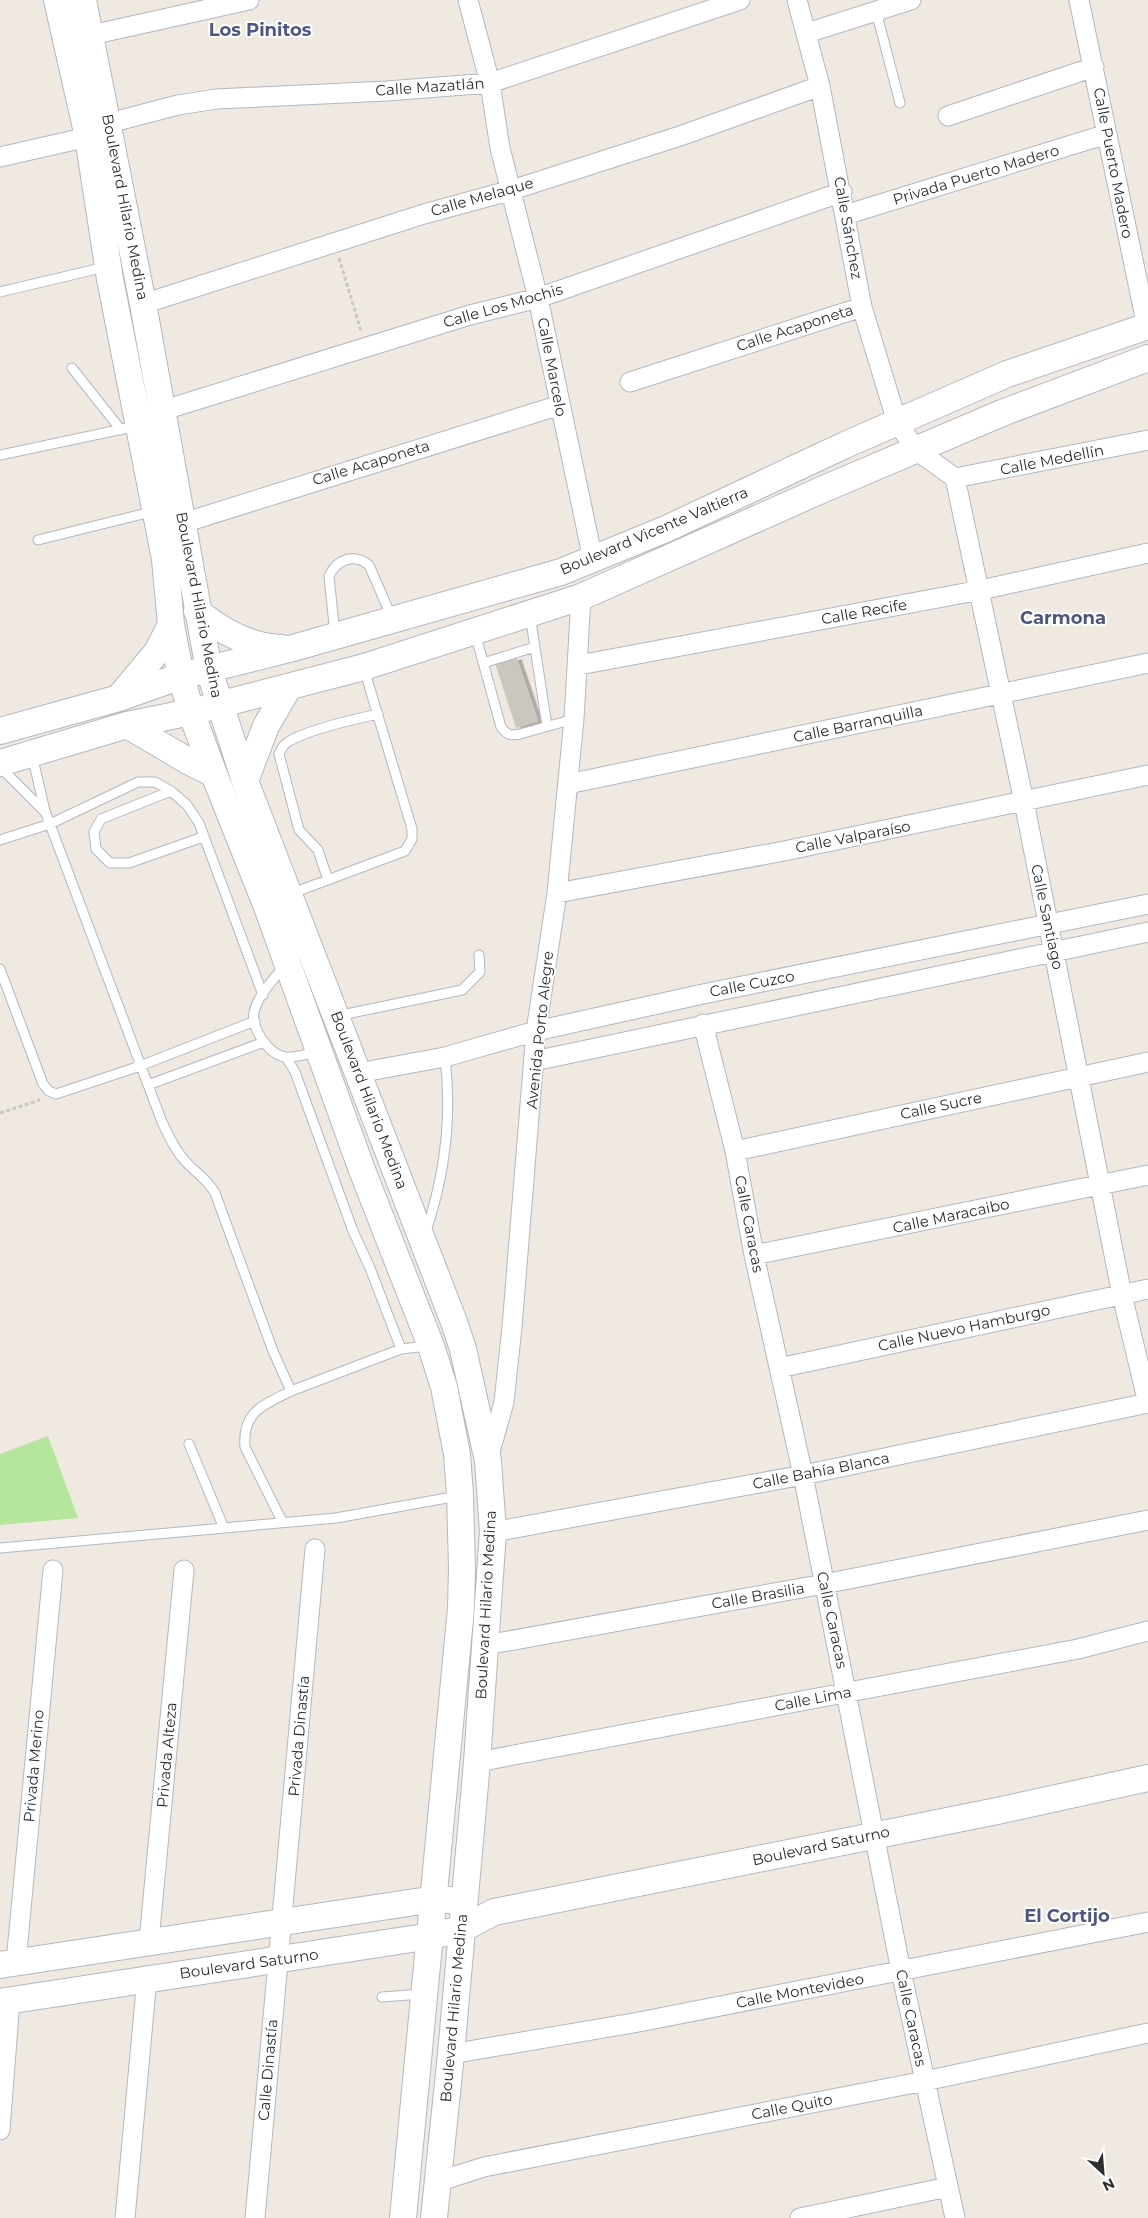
<svg xmlns="http://www.w3.org/2000/svg" width="1148" height="2218" viewBox="0 0 1148 2218" font-family="Montserrat,sans-serif">
<defs>
<filter id="shadow"><feDropShadow dx="5.5" dy="3" stdDeviation="0" flood-color="#0004"/></filter>
</defs>
<rect width="100%" height="100%" fill="#efe9e1"/>
<!-- green -->
<path fill="#b6e59e" d="M48 1436 78 1518 0 1525V1454Z"/>
<!-- building -->
<path fill="#cbc7bf" filter="url(#shadow)" d="M516 656 538 721 516 728 495 663Z"/>
<g fill="none" stroke-linecap="round" stroke-linejoin="round">
<!-- lane casing -->
<g stroke="#b4b7c1" stroke-width="11">
<path id="lane" d="M876 11 900 103
M0 292 105 267
M72 368 121 430
M0 455 137 426
M38 540 155 511
M530 615 547 726
M475 633 501 727C507 735 510 736 520 734L574 719
M335 635 329 576C337 559 354 553 369 565L392 618
M483 663 535 647
M32 755 45 811 162 1122C169 1136 175 1151 186 1162 196 1173 207 1179 215 1193L273 1351 291 1391 401 1349 428 1346
M0 767 44 811
M171 791 101 819 94 832 96 849 110 863H129L203 837
M0 840 50 824 138 782H155L171 791 187 805 199 823 263 995
M328 880 318 850 299 830 279 754C281 749 283 745 288 742 306 730 355 719 378 714
M290 894 405 851 412 839V829L364 669
M284 966C274 979 258 995 254 1012 251 1028 268 1054 285 1057 295 1058 307 1054 316 1052
M0 969 43 1084 49 1091 56 1094 140 1066 255 1021
M337 1016 462 990 480 972 479 955
M286 1057 295 1072 353 1231 370 1268 401 1349
M148 1085 264 1042
M426 1231C445 1175 452 1116 445 1057
M189 1444 223 1526
M282 1521 245 1447C242 1411 264 1405 291 1391
M0 1548 336 1518 458 1496
M382 1997 422 1994"/>
</g>
<!-- street casing -->
<g stroke="#b4b7c1" stroke-width="21">
<path id="street" d="M468 0 490 83 500 148 538 298 593 560
M797 0 820 86 862 307 897 422 916 450 955 478 1024 802 1122 1295 1148 1403
M1079 0 1147 327
M807 33 911 0
M91 35 249 0
M948 116 1094 67
M109 123 178 105 216 99 387 91 490 83 740 0
M0 157 88 137
M845 215 1107 134
M143 304 424 214 512 190 680 136 820 86
M630 382 862 307
M161 411 470 315 538 298 842 192
M955 478 1148 440
M183 523 560 405
M579 665 981 590 1148 553
M568 784 1148 663
M557 893 784 851 1148 775
M703 1024 735 1151 754 1255 803 1475 901 1971 955 2218
M534 1061 1148 932
M358 1073 445 1057 536 1031 703 994 1148 904
M735 1151 1148 1062
M754 1255 1148 1175
M779 1368 1148 1289
M488 1459 504 1402 512 1327 536 1031 557 893 574 719 581 597
M493 1532 803 1475 1148 1403
M486 1645 824 1584 1148 1520
M477 1762 1078 1649 1148 1631
M149 1941 184 1570
M16 1962 53 1570
M451 2054 639 2022 1148 1922
M0 2130 10 2000
M437 2182 484 2167 925 2081 1148 2033
M125 2218 147 1978
M255 2218 315 1549
M800 2218 948 2187"/>
</g>
<!-- secondary casing -->
<g stroke="#b4b7c1" stroke-width="28">
<path id="secondary" d="M57 0 88 137 110 279 165 559 171 625 181 676 191 712 214 774 267 907 362 1170 431 1346 444 1387 457 1454 460 1495 462 1568 461 1608 403 2218
M83 0 143 304 209 670 245 781 454 1322 463 1349 488 1461 493 1532 477 1762 451 2054 434 2218
M197 611C222 632 249 647 282 648
M121 695 157 652 171 625
M127 725 188 761 214 774
M0 731 119 698 181 676 293 648 561 572 666 529 845 445 1007 374 1148 326
M0 763 127 725 191 712 364 667 581 597 826 488 1002 413 1148 358
M245 781 266 726 288 688
M0 1965 435 1899 452 1900
M0 2002 431 1936 462 1929 494 1912 1002 1810 1148 1778"/>
</g>
<!-- path -->
<path stroke="#c9c9c9" stroke-width="3" stroke-dasharray="4 2.5" stroke-linecap="butt" d="M339 258 361 331
M0 1113 40 1100"/>
<!-- lane -->
<use href="#lane" stroke="#fff" stroke-width="9"/>
<!-- street -->
<use href="#street" stroke="#fff" stroke-width="19"/>
<!-- secondary -->
<use href="#secondary" stroke="#fff" stroke-width="26"/>
</g>
<g text-anchor="middle" stroke-width="4" stroke-linejoin="round" paint-order="stroke">
<!-- street labels -->
<g font-size="15" fill="#2e2e2e" stroke="#fff">
<text transform="translate(430 87) rotate(-4)" y="5">Calle Mazatlán</text>
<text transform="translate(1113 163) rotate(79)" y="5">Calle Puerto Madero</text>
<text transform="translate(976 175) rotate(-17)" y="5">Privada Puerto Madero</text>
<text transform="translate(482 197) rotate(-16)" y="5">Calle Melaque</text>
<text transform="translate(125 207) rotate(79)" y="5">Boulevard Hilario Medina</text>
<text transform="translate(848 228) rotate(80)" y="5">Calle Sánchez</text>
<text transform="translate(503 306) rotate(-16)" y="5">Calle Los Mochis</text>
<text transform="translate(795 328) rotate(-18)" y="5">Calle Acaponeta</text>
<text transform="translate(552 367) rotate(79)" y="5">Calle Marcelo</text>
<text transform="translate(1052 460) rotate(-11)" y="5">Calle Medellín</text>
<text transform="translate(371 463) rotate(-17)" y="5">Calle Acaponeta</text>
<text transform="translate(654 531) rotate(-23)" y="5">Boulevard Vicente Valtierra</text>
<text transform="translate(199 605) rotate(79)" y="5">Boulevard Hilario Medina</text>
<text transform="translate(864 612) rotate(-10)" y="5">Calle Recife</text>
<text transform="translate(858 724) rotate(-12)" y="5">Calle Barranquilla</text>
<text transform="translate(853 837) rotate(-11)" y="5">Calle Valparaíso</text>
<text transform="translate(1047 917) rotate(78)" y="5">Calle Santiago</text>
<text transform="translate(752 984) rotate(-11)" y="5">Calle Cuzco</text>
<text transform="translate(540 1030) rotate(-84)" y="5">Avenida Porto Alegre</text>
<text transform="translate(369 1100) rotate(69)" y="5">Boulevard Hilario Medina</text>
<text transform="translate(941 1106) rotate(-12)" y="5">Calle Sucre</text>
<text transform="translate(951 1216) rotate(-12)" y="5">Calle Maracaibo</text>
<text transform="translate(749 1224) rotate(79)" y="5">Calle Caracas</text>
<text transform="translate(964 1328) rotate(-12)" y="5">Calle Nuevo Hamburgo</text>
<text transform="translate(821 1471) rotate(-11)" y="5">Calle Bahía Blanca</text>
<text transform="translate(758 1596) rotate(-10)" y="5">Calle Brasilia</text>
<text transform="translate(486 1605) rotate(-87)" y="5">Boulevard Hilario Medina</text>
<text transform="translate(832 1620) rotate(78)" y="5">Calle Caracas</text>
<text transform="translate(813 1699) rotate(-11)" y="5">Calle Lima</text>
<text transform="translate(299 1736) rotate(-85)" y="5">Privada Dinastía</text>
<text transform="translate(167 1755) rotate(-85)" y="5">Privada Alteza</text>
<text transform="translate(34 1766) rotate(-85)" y="5">Privada Merino</text>
<text transform="translate(821 1846) rotate(-12)" y="5">Boulevard Saturno</text>
<text transform="translate(249 1964) rotate(-8)" y="5">Boulevard Saturno</text>
<text transform="translate(800 1991) rotate(-11)" y="5">Calle Montevideo</text>
<text transform="translate(454 2008) rotate(-85)" y="5">Boulevard Hilario Medina</text>
<text transform="translate(911 2018) rotate(78)" y="5">Calle Caracas</text>
<text transform="translate(268 2070) rotate(-85)" y="5">Calle Dinastía</text>
<text transform="translate(792 2107) rotate(-11)" y="5">Calle Quito</text>
</g>
<!-- quarter labels -->
<g font-size="18" font-weight="bold" fill="#4d5680" stroke="#fff">
<text x="260" y="36">Los Pinitos</text>
<text x="1063" y="624">Carmona</text>
<text x="1067" y="1922">El Cortijo</text>
</g>
</g>
<!-- north arrow -->
<g transform="translate(1103 2173) rotate(154)" stroke="#ffffff" stroke-width="4" paint-order="stroke">
<path d="M0-4L9 19L0 12L-9 19Z" fill="#2e2e2e"/>
<text y="-8" font-size="14" font-weight="bold" text-anchor="middle" fill="#2e2e2e">N</text>
</g>
</svg>
